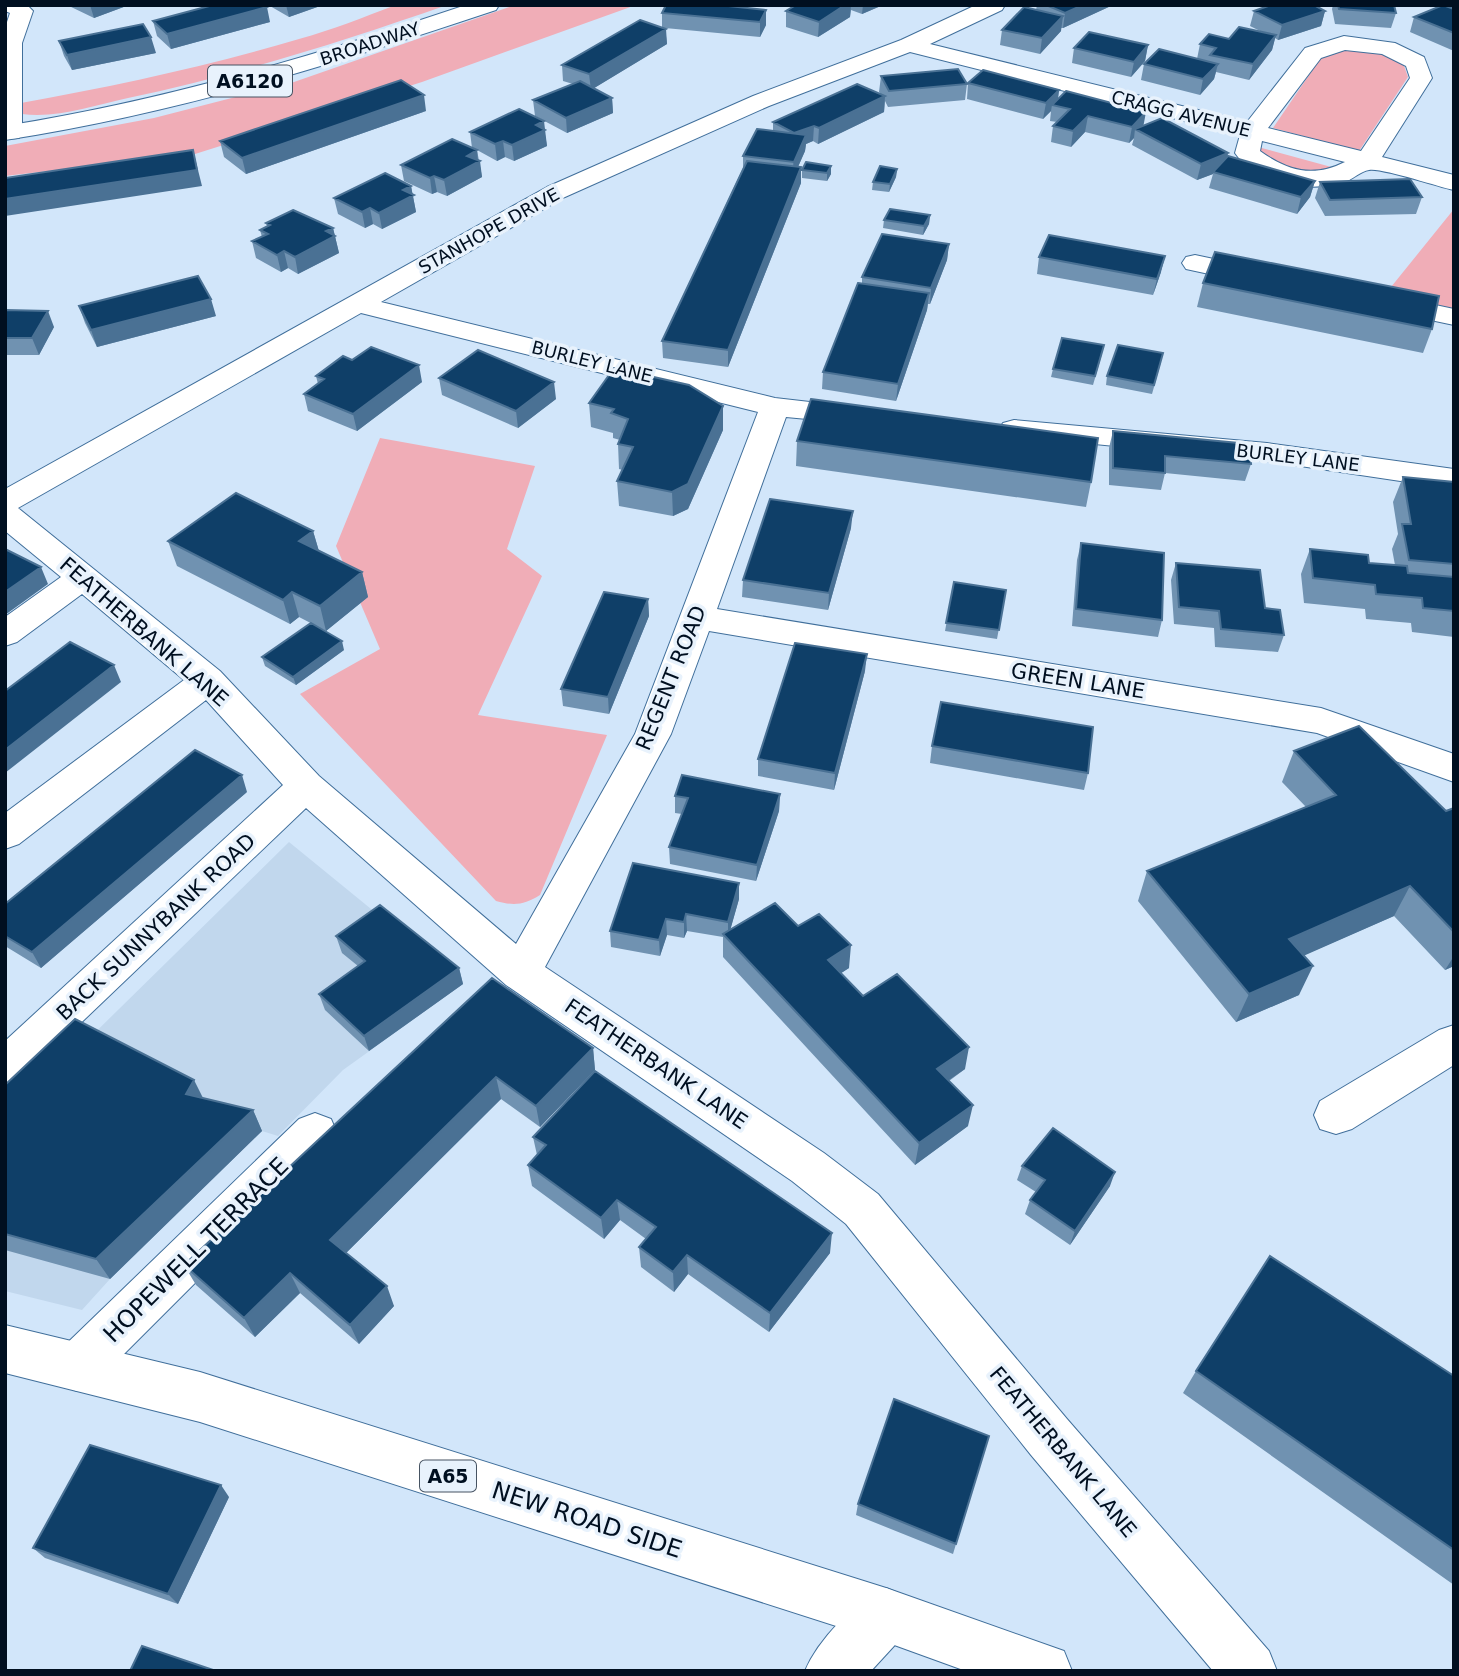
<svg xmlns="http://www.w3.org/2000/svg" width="1459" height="1676" viewBox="0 0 1459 1676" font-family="'DejaVu Sans',sans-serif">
<rect width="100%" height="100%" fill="#d2e6fa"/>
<!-- built -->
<path fill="#c1d7ed" d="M289 842 463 984 343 1070 278 1136 262 1131 110 1279 82 1310 5 1291V1121Z"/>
<!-- green -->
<path fill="#f0adb7" d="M396 5H447C341 42 237 75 128 98 95 105 56 119 22 114L21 103C115 86 208 66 299 39 332 30 364 17 396 5Z
M515 5H636L422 82 195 154 5 176V146L154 118 294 82Z
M1347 50 1382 54 1403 63 1408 77 1359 151 1273 128 1322 56Z
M1258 147 1335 168 1306 174 1257 154Z
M1454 209V309L1387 292Z
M380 438 535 466 507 549 542 576 478 715 607 735 540 895C524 905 514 906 496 901L300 694 380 649 336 546Z"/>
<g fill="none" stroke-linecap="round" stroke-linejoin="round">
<!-- minor casing -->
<g stroke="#406f9b" stroke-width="2">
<path id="minor" d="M5 5H27L33 11 22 43V133L19 138 5 139V28L10 13 5 11Z
M976 5H1005L1002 10 930 44 1247 122 1305 48 1344 36 1395 43 1424 57 1432 78 1382 157 1454 175V190C1439 187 1380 167 1369 170 1361 171 1353 179 1345 182 1310 193 1257 185 1235 153L1240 135 910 52 769 106 565 197 381 302 775 398 871 409 875 415 871 421 860 424 786 417 717 609 1321 708 1454 754V782L1317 733 709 631 671 734 545 967 824 1153 878 1194 1067 1419 1269 1651 1277 1671H1213L1031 1455 846 1224 792 1181 506 985 306 808 20 1081 5 1086V1041L283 785 206 700 19 844 5 849V813L184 680 82 594 17 642 5 646V617L61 577 5 531V489L547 187 753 96 901 40ZM1345 50 1382 54 1406 66 1410 78 1361 151 1268 128 1321 58ZM1262 141 1345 162C1313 178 1288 171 1260 151ZM361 313 758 412 635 734 516 944 319 776 220 671 18 508Z
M1195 255 1270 271 1274 277 1270 283 1260 285 1186 269 1182 263 1186 257Z
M1384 294 1454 309V325L1374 308 1370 302 1374 296Z
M1014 420 1267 443 1454 469V489L1267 461 1003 435 999 429 1003 423Z
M1454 1025V1065L1352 1129 1336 1134 1320 1129 1314 1115 1320 1101 1439 1030Z
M315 1113 331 1119 337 1133 331 1147 94 1384 77 1391 60 1384 52 1367 60 1350 299 1119Z
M886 1588 905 1596 913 1615 905 1634 871 1671H805C818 1640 855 1601 886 1588Z"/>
</g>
<!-- primary casing -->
<g stroke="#406f9b" stroke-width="2">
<path id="primary" d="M5 1325 200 1372 886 1588 1064 1651 1072 1671H966L886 1642 200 1422 5 1373Z"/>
</g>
<!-- trunk casing -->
<g stroke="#406f9b" stroke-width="2">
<path id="trunk" d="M466 5H499L496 10C334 64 174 114 5 140V126C163 101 314 56 466 5Z"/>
</g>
<!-- minor -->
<use href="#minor" fill="#fff" fill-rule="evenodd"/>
<!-- primary -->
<use href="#primary" fill="#fff" fill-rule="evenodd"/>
<!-- trunk -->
<use href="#trunk" fill="#fff" fill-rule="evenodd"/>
</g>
<!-- wall -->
<path fill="#7092b1" d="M67 5H129L94 18Z
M270 5H323L289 17 270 6Z
M796 5H883L862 14 851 10 850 17 818 37 786 27V11Z
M1037 5H1113L1063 28H1061V31L1040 54 1000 45 1002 30 1036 10Z
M1333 5H1394L1396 13 1391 28 1335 24 1332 9Z
M1454 9V51L1410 32 1414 17Z
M766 10V25L760 37 665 28 667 44 594 88 612 98 613 113 567 133 535 116 533 100 573 84 563 81 562 65 662 27V13Z
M1254 11H1325L1321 26 1278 40 1275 38 1272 50 1249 80 1216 72 1214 79 1200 95 1141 80 1144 64 1197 59 1200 44 1229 39 1260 31 1250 26Z
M153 21 270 22 171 49 157 36Z
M59 41 156 53 72 70 64 56Z
M1148 45 1145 61 1131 77 1072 63 1074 48Z
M881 76 967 84 965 100 888 107 885 101 884 112 818 144 813 141 806 144 805 151 798 167 801 183 728 367 663 358 662 341 743 168V156L773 131V122L881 94 879 92Z
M968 83 1059 90 1058 99 1228 153 1227 158 1315 181 1310 197 1297 214 1209 188 1213 174 1197 180 1132 145 1134 138 1129 143 1085 132 1071 147 1051 142 1053 126 1057 122 1050 121 1051 111 1043 119 967 99Z
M426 111 246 174 224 157 220 141Z
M544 129 547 146 514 161 505 157 497 161 477 150 482 177 447 196 437 192 432 194 404 181 401 165 472 148 470 132Z
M831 166V174L827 181 802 178V170Z
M897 169 896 177 889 192 872 190 873 182Z
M1320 182 1422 197 1416 214 1325 216 1315 198Z
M411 186 416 212 382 229 373 224 365 228 338 214 334 198Z
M930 215 929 224 923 235 883 228 884 220Z
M266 223 333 228 339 253 298 274 288 268 281 272 256 258 252 241 262 237 260 230 267 226Z
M949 244 947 260 930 304H928L927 310 896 401 822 389 823 372 862 283V277Z
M1039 257 1161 272 1153 295 1037 274Z
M1203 283 1432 329 1423 353 1197 307Z
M79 306 216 316 97 347 85 323Z
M5 310 54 327 39 355H5Z
M1102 354 1093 385 1051 377 1053 369Z
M352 360 422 382 357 431 308 411 304 394 318 384 316 376Z
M1161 362 1152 394 1106 385 1107 376Z
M439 378 556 399 518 428 442 395Z
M589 403 723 406V430L688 509 673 516 619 506 617 481 623 470 619 469 618 444 620 440 613 438V433L591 427Z
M1113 431 1251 464 1245 481 1165 473 1161 490 1109 485V448Z
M797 441 1091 482 1086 507 796 466Z
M1403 477 1454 482V637L1412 632 1411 623 1366 619 1365 609 1304 603 1301 574 1310 549 1369 563 1395 565 1392 549 1398 534 1393 502Z
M851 528 828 610 742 597 743 580Z
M313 531 319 551 362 572 368 597 326 631 299 617 290 624 177 566 168 541Z
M1081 543 1162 620 1158 637 1072 626 1077 560Z
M1176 563 1284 635 1278 652 1215 647 1214 628 1174 624 1171 580Z
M954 582 1006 590 997 639 945 631Z
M648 599 649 616 609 714 563 706 561 689Z
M344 650 296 685 265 666 262 657Z
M865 671 834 790 758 776V759Z
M932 746 1088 773 1084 790 930 763Z
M1294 751 1446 811 1454 808V966L1445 970 1394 916 1304 955 1299 995 1236 1022 1138 901 1147 871 1306 807 1282 782Z
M247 792 41 968 5 946V904Z
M780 794 779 811 756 881 670 864 669 847 682 814 675 813V796Z
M739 883V899L730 930 798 926 849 968 841 973 863 996 965 1069 949 1081 968 1126 915 1165 723 957V937L687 931 684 938 667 935 660 956 611 947 610 931Z
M336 936 459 968 463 984 369 1051 325 1010 319 994 358 966 342 953Z
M492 978 593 1048 595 1070 540 1127 501 1099 346 1253 394 1306 359 1344 300 1293 255 1337 196 1285 184 1265Z
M5 1085 203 1098 253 1110 262 1131 110 1279 5 1250Z
M533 1137 830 1253 769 1332 688 1274 674 1292 641 1267 639 1247 646 1239 620 1220 604 1239 532 1186 528 1165 537 1155Z
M1022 1166 1110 1186 1070 1245 1025 1214 1030 1200 1036 1192 1017 1180Z
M1196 1371 1454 1376V1585L1183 1393Z
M229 1497 178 1604 45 1558 33 1548Z
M858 1504 956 1544 953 1554 856 1515Z"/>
<!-- shaded-wall -->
<path fill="#4a7194" d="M90 5H129L94 18Z
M286 5H323L289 17Z
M845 5H851L850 17 818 37 819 22Z
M863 5H883L862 14Z
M1083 5H1113L1063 28 1065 13Z
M267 7 270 22 171 49 167 34Z
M766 10V25L760 37V22Z
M1325 11 1321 26 1278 40 1282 25Z
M1063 16 1061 31 1040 54 1042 38Z
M666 29 667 44 591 90 589 74Z
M1276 35 1272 50 1249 80 1253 64Z
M151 37 156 53 72 70 67 55Z
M1148 45 1145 61 1131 77 1134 62Z
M1218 64 1214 79 1200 95 1203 79Z
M1059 90 1057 106 1052 105 1051 111 1043 119 1046 103Z
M424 95 426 111 246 174 242 158Z
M885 96 884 112 818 144 819 128Z
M612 98 613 113 567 133 566 118Z
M1146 112 1143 128 1135 129 1134 138 1129 143 1132 127Z
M1088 116 1085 132 1071 147 1073 131Z
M544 121 547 146 514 161 512 145 536 125Z
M814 126 813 141 806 144 805 151 793 178 794 133Z
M503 141 505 157 497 161 495 144Z
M193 150 202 186 5 216V199Z
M477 150 478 162 480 161 482 177 447 196 444 180 467 156Z
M1228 153 1224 169 1213 172V174L1197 180 1201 164Z
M831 166V174L827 181V173Z
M801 167V183L728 367V350Z
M897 169 896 177 889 192 890 184Z
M434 176 437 192 432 194 430 178Z
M1315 181 1310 197 1297 214 1301 197Z
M411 186 416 212 382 229 379 213 403 190Z
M370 208 373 224 365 228 362 212Z
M930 215 929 224 923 235 924 226Z
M333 228 339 253 298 274 295 257 326 231Z
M949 244 947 260 930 304 931 288Z
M284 251 288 268 281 272 277 255Z
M1165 256 1161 272 1153 295 1157 279Z
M929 293 927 310 896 401 898 384Z
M211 299 216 316 97 347 91 330Z
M48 311 54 327 39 355 32 338Z
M419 365 422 382 357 431 353 414Z
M554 382 556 399 518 428 516 411Z
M723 406V430L688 509 673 516 672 492Z
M853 511 851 528 828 610 829 593Z
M313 531 320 555 299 541Z
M41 567 48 584 5 615V592Z
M362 572 368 597 326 631 320 606Z
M292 592 299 617 290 624 283 600Z
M648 599 649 616 609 714 608 697Z
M342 641 344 650 296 685 293 677Z
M867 654 865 671 834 790 835 773Z
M114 665 121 682 5 773V750Z
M242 775 247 792 41 968 32 952Z
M780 794 779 811 756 881 757 865Z
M739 883V899L728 938V922Z
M1410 886 1394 916 1276 968 1289 939Z
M686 914 687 931 684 938V922Z
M666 919 667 935 660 956 659 940Z
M851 945 849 968 826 983 828 960Z
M1454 956V966L1445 970Z
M1313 966 1299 995 1236 1022 1249 994Z
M459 968 463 984 369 1051 364 1036Z
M969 1047 965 1069 933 1091 937 1069Z
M593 1048 595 1070 540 1127 536 1106Z
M496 1077 501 1099 339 1260 330 1240Z
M194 1080 205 1102 186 1094Z
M973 1105 968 1126 915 1165 919 1143Z
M253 1110 262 1131 110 1279 96 1259Z
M1115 1172 1110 1186 1070 1245 1075 1231Z
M617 1200 620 1220 604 1239 601 1218Z
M832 1233 830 1253 769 1332 770 1313Z
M687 1255 688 1274 674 1292 673 1272Z
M290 1273 300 1293 255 1337 244 1318Z
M387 1286 394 1306 359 1344 350 1325Z
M221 1485 229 1497 178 1604 168 1594Z"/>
<!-- building -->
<path fill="#0f3f68" stroke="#4a7194" stroke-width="2" d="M213 5H265L267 7 167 34 153 21Z
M666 5H719L766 10 760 22 662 13Z
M796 5H845L819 22 786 11Z
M1046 5H1083L1065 13Z
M1271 5H1314L1325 11 1282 25 1254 11Z
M1338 5H1394L1396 13 1339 9Z
M1443 5 1454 9V33L1414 17Z
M1024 7 1063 16 1042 38 1002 30Z
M640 20 666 29 589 74 562 65Z
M143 24 151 37 67 55 59 41Z
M1239 27 1276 35 1253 64 1210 55 1216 48 1200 44 1209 34 1229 39Z
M1089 32 1148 45 1134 62 1074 48Z
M1159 49 1218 64 1203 79 1144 64Z
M958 69 967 84 889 91 881 76Z
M983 70 1059 90 1046 103 968 83Z
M401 80 424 95 242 158 220 141Z
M580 81 612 98 566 118 533 100Z
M857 84 885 96 819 128 814 126 794 133 773 122Z
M1066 91 1146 112 1132 127 1088 116 1073 131 1053 126 1070 109 1052 105Z
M519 109 544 121 536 125 545 130 512 145 503 141 495 144 470 132Z
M1162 118 1228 153 1201 164 1135 129Z
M757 129 806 135 794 162 743 156Z
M452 139 477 150 467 156 480 161 444 180 434 176 430 178 401 165Z
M193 150 197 170 5 199V178Z
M1228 156 1315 181 1301 197 1213 172Z
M747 161 801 167 728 350 662 341Z
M806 162 831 166 827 173 802 170Z
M880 166 897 169 890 184 873 182Z
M385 173 411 186 403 190 414 195 379 213 370 208 362 212 334 198Z
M1410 179 1422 197 1330 200 1320 182Z
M890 209 930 215 924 226 884 220Z
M293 210 333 228 326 231 335 236 295 257 284 251 277 255 252 241 268 234 260 230 270 225 266 223Z
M882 234 949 244 931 288 862 277Z
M1049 235 1165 256 1157 279 1039 257Z
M1215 252 1439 296 1432 329 1203 283Z
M198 276 211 299 91 330 79 306Z
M858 283 929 293 898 384 823 372Z
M5 310 48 311 32 338H5Z
M1062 338 1104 345 1095 376 1053 369Z
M1118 345 1163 353 1154 385 1107 376Z
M371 347 419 365 353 414 304 394 324 379 316 376 343 356 352 360Z
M478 350 554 382 516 411 439 378Z
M614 368 689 385 723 406 688 484 672 492 617 481 633 447 618 444 628 419 611 413 614 409 589 403Z
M811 399 1098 438 1091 482 797 441Z
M1113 431 1249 444 1251 464 1165 456V473L1113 468Z
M1403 477 1454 482V564L1409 560 1402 524H1411Z
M236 493 313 531 299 541 362 572 320 606 292 592 283 600 168 541Z
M770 499 853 511 829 593 743 580Z
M1081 543 1164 553 1162 620 1076 609Z
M5 549 41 567 5 592Z
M1310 549 1368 555 1369 563 1407 566 1408 573 1454 577V611L1423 608 1422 598 1376 594 1375 585 1313 578Z
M1176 563 1260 570 1265 608 1280 610 1284 635 1221 629 1219 611 1179 607Z
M954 582 1006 590 999 630 946 623Z
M604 592 648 599 608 697 561 689Z
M311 623 342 641 293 677 262 657Z
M70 642 114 665 5 750V691Z
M795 643 867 654 835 773 758 759Z
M941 702 1093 727 1088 773 932 746Z
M1359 726 1446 811 1454 808V932L1410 886 1289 939 1313 966 1249 994 1147 871 1336 795 1294 751Z
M195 750 242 775 32 952 5 936V904Z
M682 775 780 794 757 865 669 847 688 798 675 796Z
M633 863 739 883 728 922 686 914 684 922 666 919 659 940 610 931Z
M775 903 798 926 819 914 851 945 828 960 863 996 897 974 969 1047 937 1069 973 1105 919 1143 723 934Z
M380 905 459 968 364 1036 319 994 365 961 336 936Z
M492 978 593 1048 536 1106 496 1077 330 1240 387 1286 350 1325 290 1273 244 1318 184 1265Z
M75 1019 194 1080 186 1094 253 1110 96 1259 5 1234V1085Z
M595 1071 832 1233 770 1313 687 1255 673 1272 639 1247 656 1227 617 1200 601 1218 528 1165 546 1145 533 1137Z
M1053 1128 1115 1172 1075 1231 1030 1200 1045 1180 1022 1166Z
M1270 1256 1454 1376V1550L1196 1371Z
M894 1399 989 1436 956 1544 858 1504Z
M90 1445 221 1485 168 1594 33 1548Z
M142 1646 216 1671H130Z"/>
<g text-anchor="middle" stroke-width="7" stroke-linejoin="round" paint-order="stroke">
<!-- far-street labels -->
<g font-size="18" fill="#000f20" stroke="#e8f2fc">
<text transform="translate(370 44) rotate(-18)" y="6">BROADWAY</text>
<text transform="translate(1181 114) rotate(14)" y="6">CRAGG AVENUE</text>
<text transform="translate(489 231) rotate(-29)" y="6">STANHOPE DRIVE</text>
<text transform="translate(592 362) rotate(14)" y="6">BURLEY LANE</text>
<text transform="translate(1298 458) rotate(7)" y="6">BURLEY LANE</text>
</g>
<!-- shield labels -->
<g fill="#e8f2fc" stroke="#465362" stroke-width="2">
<rect x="208" y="65.5" width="84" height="31" rx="5"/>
<rect x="420" y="1460.5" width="56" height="31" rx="5"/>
</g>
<g font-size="19" font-weight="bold" fill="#000f20">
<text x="250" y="88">A6120</text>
<text x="448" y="1483">A65</text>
</g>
<!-- street labels -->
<g font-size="21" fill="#000f20" stroke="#e8f2fc">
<text transform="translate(144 632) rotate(41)" y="7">FEATHERBANK LANE</text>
<text transform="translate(671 678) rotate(-68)" y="7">REGENT ROAD</text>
<text transform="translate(1078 681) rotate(9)" y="7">GREEN LANE</text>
<text transform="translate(156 927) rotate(-43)" y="7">BACK SUNNYBANK ROAD</text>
<text transform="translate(656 1064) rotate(34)" y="7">FEATHERBANK LANE</text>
<text transform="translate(1063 1452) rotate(50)" y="7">FEATHERBANK LANE</text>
</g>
<!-- near-street labels -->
<g font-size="24" fill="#000f20" stroke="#e8f2fc">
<text transform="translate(196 1250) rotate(-45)" y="8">HOPEWELL TERRACE</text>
<text transform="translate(587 1520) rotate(18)" y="8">NEW ROAD SIDE</text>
</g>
</g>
<!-- border -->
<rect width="1459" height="1676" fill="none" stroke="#000f20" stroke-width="14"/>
</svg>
